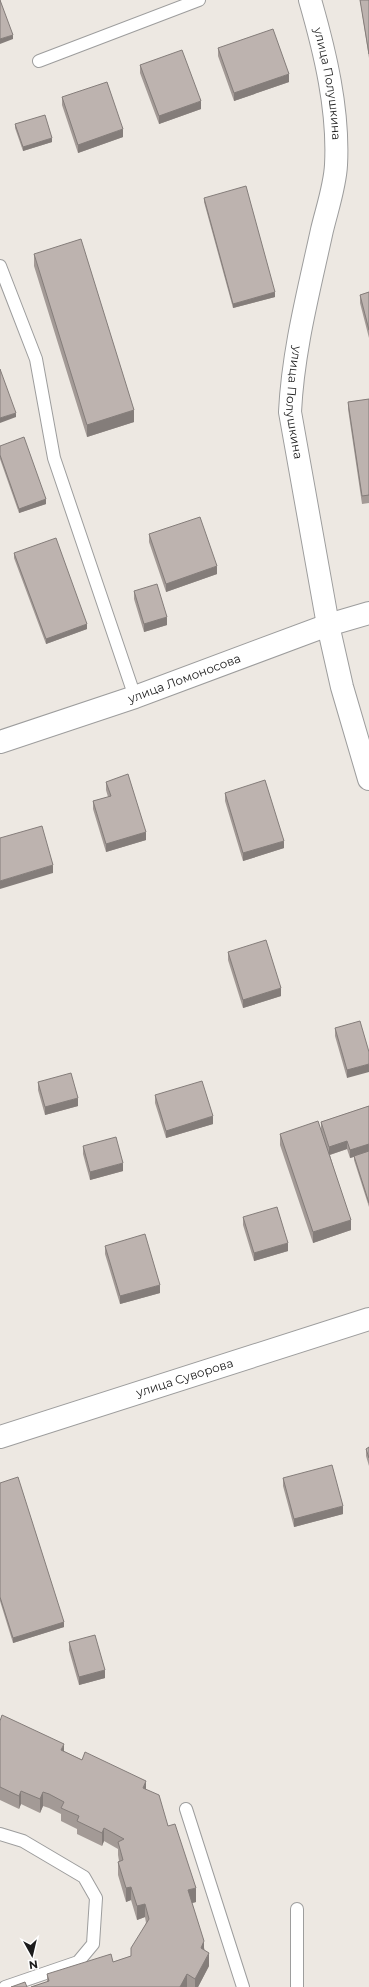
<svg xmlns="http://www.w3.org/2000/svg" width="369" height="1987" viewBox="0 0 369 1987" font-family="Montserrat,sans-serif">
<rect width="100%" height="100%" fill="#ede8e2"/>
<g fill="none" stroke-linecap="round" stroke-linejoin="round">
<!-- service casing -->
<g stroke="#9d9d9d" stroke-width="14">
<path id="service" d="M39 61 199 0
M0 266 36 359 54 458 135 697
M186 1809 243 1987
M0 1834 23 1841 84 1877 96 1898 93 1944 78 1962 5 1987
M297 1987V1909"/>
</g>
<!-- minor casing -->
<g stroke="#9d9d9d" stroke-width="24">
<g id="minor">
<path id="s1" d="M310 0C325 52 339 110 336 165 335 186 327 209 322 230 309 290 293 350 290 412L328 625 342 687 369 779"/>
<path id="s2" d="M0 742 135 697 328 625 369 613"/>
<path id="s3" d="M0 1437 369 1319"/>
</g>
</g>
<!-- service -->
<use href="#service" stroke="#fff" stroke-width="12"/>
<!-- minor -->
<use href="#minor" stroke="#fff" stroke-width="22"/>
</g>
<!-- wall -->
<path fill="#a39a96" d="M360 0H369V58Z
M218 48 289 82 234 101 218 56Z
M140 65 201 109 159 124 140 73Z
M62 97 123 137 78 153 62 105Z
M15 124 52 142 23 151 15 128Z
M204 198 275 297 233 308 204 202Z
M34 254 134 422 87 437 34 266Z
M369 292V338L360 303V295Z
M369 399V503L362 504 348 409V402Z
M0 446 46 504 19 513 0 459Z
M149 534 217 574 166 592 149 542Z
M14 553 87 629 46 644 14 558Z
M134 591 167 625 144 632 134 599Z
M106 782 146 840 106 852 93 809V801L108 797 106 790Z
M225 793 284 848 243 861 225 801Z
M228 952 281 996 243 1008 228 960Z
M335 1028 369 1052 347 1078 335 1036Z
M38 1082 78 1106 45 1115 38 1090Z
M155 1095 213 1124 166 1138 155 1103Z
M369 1106V1207L354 1160V1157L350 1158 347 1149 330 1155 351 1230 313 1243 280 1145V1134L321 1129V1122Z
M83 1146 123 1171 90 1180 83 1154Z
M243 1217 288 1251 254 1261 243 1225Z
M105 1246 160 1293 120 1304 105 1254Z
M369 1447V1466L366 1456V1449Z
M283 1478 343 1514 294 1527 283 1486Z
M0 1483 64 1627 13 1643 0 1601Z
M69 1642 105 1678 79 1685 69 1650Z
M0 1721 146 1790 168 1826 196 1902 192 1903 209 1966 198 1987H31L47 1982V1974L113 1962 131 1956 146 1923 145 1917 137 1920 131 1900 126 1902 118 1875V1862L119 1861 118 1855V1849L104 1841 102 1846 77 1834V1829L61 1821V1814L49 1808 43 1806 40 1813 21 1804 19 1809 0 1800Z"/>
<!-- shaded-wall -->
<path fill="#847d7a" d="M13 35V39L0 44V39Z
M289 74V82L234 101V93Z
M201 101V109L159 124V116Z
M123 129V137L78 153V145Z
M52 138V142L23 151V147Z
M275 292V297L233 308V304Z
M134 410V422L87 437V425Z
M16 413V417L0 423V418Z
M46 499V504L19 513V509Z
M217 566V574L166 592V584Z
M167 617V625L144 632V624Z
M87 624V629L46 644V639Z
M146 832V840L106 852V844Z
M284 841V848L243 861V853Z
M53 865V873L0 889V881Z
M281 988V996L243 1008V1000Z
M369 1064V1072L347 1078V1070Z
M78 1098V1106L45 1115V1107Z
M213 1116V1124L166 1138V1131Z
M347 1141V1149L329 1155V1147Z
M369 1144V1152L350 1158V1150Z
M123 1163V1171L90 1180V1172Z
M351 1220V1230L313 1243V1232Z
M288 1243V1251L254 1261V1253Z
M160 1285V1293L120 1304V1296Z
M343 1506V1514L294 1527V1519Z
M64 1622V1627L13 1643V1638Z
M105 1670V1678L79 1685V1677Z
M64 1744V1757L61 1750Z
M146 1781V1794L143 1788Z
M21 1791V1804L19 1809V1796Z
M43 1792V1806L40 1813V1799Z
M104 1828V1841L102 1846V1833Z
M131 1887V1900L126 1902V1888Z
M196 1888V1902L188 1904V1890Z
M145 1904V1917L137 1920V1906Z
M204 1941V1954L201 1948Z
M209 1953V1966L198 1987H195V1979Z
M187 1974V1987H180Z"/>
<!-- building -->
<path fill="#bdb3af" stroke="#847d7a" d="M0 0 13 35 0 39Z
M360 0H369V54Z
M273 29 289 74 234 93 218 48Z
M182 50 201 101 159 116 140 65Z
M107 82 123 129 78 145 62 97Z
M45 115 52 138 23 147 15 124Z
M246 186 275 292 233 304 204 198Z
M81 239 134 410 87 425 34 254Z
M369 292V330L360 295Z
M0 369 16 413 0 418Z
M369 399V495L362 496 348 402Z
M24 437 46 499 19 509 0 455V446Z
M200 517 217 566 166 584 149 534Z
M56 538 87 624 46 639 14 553Z
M157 584 167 617 144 624 134 591Z
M128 774 146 832 106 844 93 801 111 796 106 782Z
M265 780 284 841 243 853 225 793Z
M42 826 53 865 0 881V838Z
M266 940 281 988 243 1000 228 952Z
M360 1021 369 1052V1064L347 1070 335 1028Z
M71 1073 78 1098 45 1107 38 1082Z
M202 1081 213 1116 166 1131 155 1095Z
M369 1106V1144L350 1150 347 1141 329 1147 321 1122Z
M318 1121 351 1220 313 1232 280 1134Z
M116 1137 123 1163 90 1172 83 1146Z
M369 1151V1203L354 1156Z
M277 1207 288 1243 254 1253 243 1217Z
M145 1234 160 1285 120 1296 105 1246Z
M369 1447V1458L366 1449Z
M332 1465 343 1506 294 1519 283 1478Z
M18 1477 64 1622 13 1638 0 1597V1483Z
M95 1635 105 1670 79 1677 69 1642Z
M2 1715 64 1744 61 1750 82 1760 85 1752 146 1781 143 1788 159 1795 168 1826 175 1824 196 1888 188 1890 204 1941 201 1948 209 1953 195 1979 187 1974 180 1987H31L49 1981 47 1974 111 1954 113 1962 131 1956V1948L149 1919 145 1904 137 1906 131 1887 126 1888 118 1862 123 1860 118 1842 124 1839 104 1828 102 1833 77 1821 79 1816 61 1808 64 1802 49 1794 43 1792 40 1799 21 1791 19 1796 0 1787V1721Z
M25 1982 27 1987H11Z"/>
<g text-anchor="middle" stroke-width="3" stroke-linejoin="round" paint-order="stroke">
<!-- street labels -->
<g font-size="12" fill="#1c1c1c" stroke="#fff">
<text dy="4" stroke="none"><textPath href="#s1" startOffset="86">улица Полушкина</textPath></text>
<text dy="4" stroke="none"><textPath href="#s1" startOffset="410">улица Полушкина</textPath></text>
<text dy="4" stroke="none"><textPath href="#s2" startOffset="195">улица Ломоносова</textPath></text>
<text dy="4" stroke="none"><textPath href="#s3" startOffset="194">улица Суворова</textPath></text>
</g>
</g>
<!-- north arrow -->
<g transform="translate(32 1955) rotate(172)" stroke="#ffffff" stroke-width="3" paint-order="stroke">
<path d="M0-3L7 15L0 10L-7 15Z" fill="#1c1c1c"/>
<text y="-6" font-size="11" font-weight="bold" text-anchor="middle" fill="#1c1c1c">N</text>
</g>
</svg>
